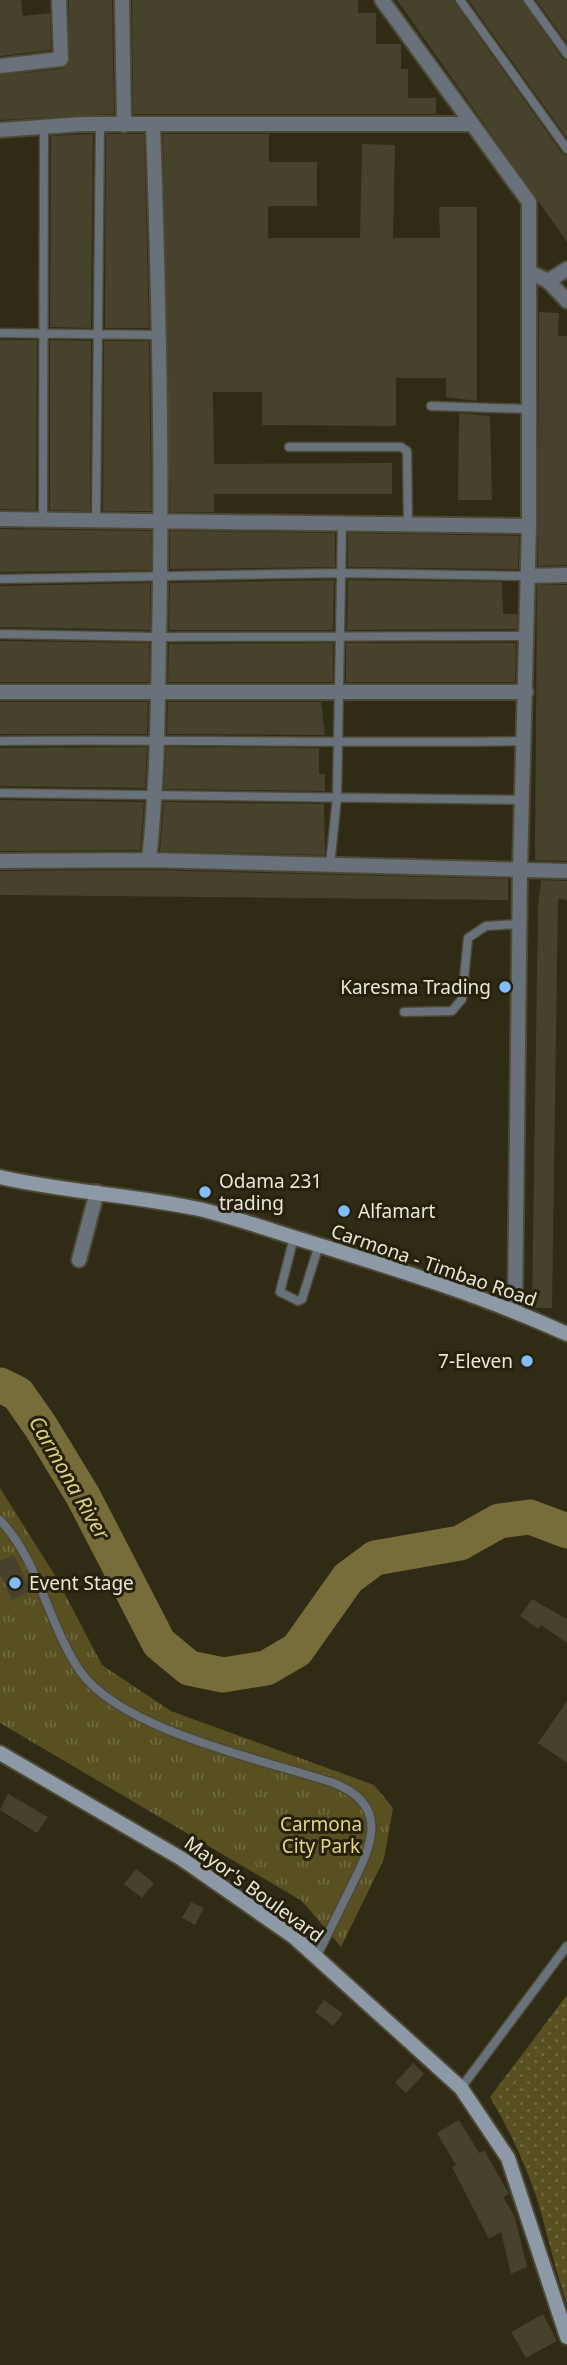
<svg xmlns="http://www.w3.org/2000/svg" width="567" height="2365" viewBox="0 0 567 2365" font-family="'Noto Sans',sans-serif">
<defs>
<pattern id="grass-dots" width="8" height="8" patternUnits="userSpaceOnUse" patternTransform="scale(1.75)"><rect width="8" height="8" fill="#595021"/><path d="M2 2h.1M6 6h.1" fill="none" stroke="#716941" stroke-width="1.8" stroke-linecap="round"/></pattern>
<pattern id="park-tufts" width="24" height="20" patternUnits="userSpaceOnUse" patternTransform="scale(1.75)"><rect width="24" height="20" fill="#595021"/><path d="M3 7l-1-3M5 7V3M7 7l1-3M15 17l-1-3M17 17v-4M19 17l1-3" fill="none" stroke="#716941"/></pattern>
</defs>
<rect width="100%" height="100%" fill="#2f2b15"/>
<!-- grass -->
<path fill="url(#grass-dots)" d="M567 1995V2304C557 2275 550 2246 542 2216 531 2175 511 2133 490 2097Z"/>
<!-- park -->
<path fill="url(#park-tufts)" d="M0 1488 56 1577 102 1665 171 1711 374 1785 393 1808 384 1859 341 1947 302 1901 0 1723Z"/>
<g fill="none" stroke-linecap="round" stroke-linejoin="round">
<!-- river -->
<path stroke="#776d3a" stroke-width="35" d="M0 1385 18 1394 41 1427 83 1496 159 1643 189 1668 223 1675 266 1668 297 1650 348 1578 375 1558 460 1543 499 1521 530 1517 567 1531"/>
</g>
<!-- building -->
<path fill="#47422c" d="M0 0H21L23 16 50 13 51 50 0 56Z
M69 0H112L114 114 0 120V75L62 69 69 64Z
M132 0H358V13H376V44H401V69H408V98H436V114H133Z
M397 0H453L562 153 567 156V242Z
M468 0H522L562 58 567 61V138Z
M536 0H567V43Z
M93 134 91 328 50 327 51 136Z
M106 134H144L149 328H105Z
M163 134H269V162H317V206H268V238H360L362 144 395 145 393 238H440L439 207H477V401L446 397V378H396V426L262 425V392H213L214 464 392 463V494H214V512H170Z
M539 312 559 313 558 336H567V565L538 566Z
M0 340H37L36 510 0 509Z
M50 340 91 341 90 511 50 510Z
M104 341H149L151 511H103Z
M459 413 490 416 492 500H458Z
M0 529 151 531V570L0 572Z
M170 531 335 533V567L170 569Z
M348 533 519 536 518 569 348 567Z
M334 580 333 630H169L170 583Z
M348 580 502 582 503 614H517V629L347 630Z
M150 583V630L0 627V586Z
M537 585H567V861L535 860Z
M0 641 149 643V682H0Z
M333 643V682H168L169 644Z
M346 643H516L515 682H346Z
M0 702H148L147 734H0Z
M168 702H321L325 735 167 734Z
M147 747 145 788 0 786V748Z
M166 747 319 748V774H325V791L164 789Z
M0 800 144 802 140 850 0 851Z
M164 802 324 804 325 855 160 851Z
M149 870 508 879V900L0 895V871Z
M541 880 567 881V900L558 899 552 1308H532L538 907Z
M14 1555 31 1591 12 1600 0 1574V1561Z
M532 1599 567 1619V1643L541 1625 538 1629 520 1616Z
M567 1701V1763L538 1743Z
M8 1794 48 1817 37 1833 0 1810Z
M136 1869 154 1883 142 1898 124 1884Z
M191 1902 204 1908 195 1925 182 1918Z
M324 2000 343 2014 333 2026 315 2012Z
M413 2063 424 2074 406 2093 395 2083Z
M459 2120 479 2153 484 2150 509 2194 503 2197 515 2217 527 2267 511 2274 501 2232 489 2239 452 2167 456 2165 437 2133Z
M543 2314 557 2341 526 2358 511 2332Z"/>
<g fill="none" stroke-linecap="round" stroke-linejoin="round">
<!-- lane casing -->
<g stroke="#4d4934" stroke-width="11">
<path id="lane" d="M460 0 567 149
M528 0 567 54
M0 333 160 335
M431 406 529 409
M289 447H401L407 451 408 524
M43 520 44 127
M96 521 100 124
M0 579 341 573 528 576
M0 634 159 637 527 636
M0 741C175 739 350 744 525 741
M0 793 524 800
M330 866 337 797 342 523
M404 1012 452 1011 462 999 468 938 486 926 519 924
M294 1237 280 1292 298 1301 302 1299 319 1245
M0 1520C39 1561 48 1624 80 1671 121 1730 263 1760 331 1782 394 1805 370 1849 348 1893 337 1915 327 1936 316 1957
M461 2088 567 1946"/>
</g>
<!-- street casing -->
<g stroke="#4d4934" stroke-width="18">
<path id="street" d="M122 0 124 125
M382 0 529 202V526L520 870 515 1311
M0 66 61 59 59 0
M0 130 83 124H472
M529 272 548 281 567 301
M548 281 567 269
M0 519 529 526
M528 576 567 575
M0 692H526
M149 860C157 786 158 713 159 638 163 467 159 297 153 125
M0 861 149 860 567 871
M79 1260 97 1192"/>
</g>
<!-- secondary casing -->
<g stroke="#4d4934" stroke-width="18">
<path id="secondary" d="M0 1177C66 1192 133 1195 199 1209 241 1219 281 1234 322 1246 405 1272 488 1298 567 1334
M0 1753 182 1859 294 1937 461 2088 508 2158 567 2337"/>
</g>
<!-- lane -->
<use href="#lane" stroke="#69717a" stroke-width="8"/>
<!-- street -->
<use href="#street" stroke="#69717a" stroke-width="14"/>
<!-- secondary -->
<use href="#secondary" stroke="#8d99a6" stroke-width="14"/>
</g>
<!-- markers -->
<g fill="#81bdfa" stroke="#26210c" stroke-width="2.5">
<circle cx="505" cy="987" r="7"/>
<circle cx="205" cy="1192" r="7"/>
<circle cx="344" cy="1211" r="7"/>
<circle cx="527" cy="1361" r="7"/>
<circle cx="15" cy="1583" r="7"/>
</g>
<g text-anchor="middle" stroke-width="6" stroke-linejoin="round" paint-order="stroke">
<!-- poi labels -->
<g font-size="19" fill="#e9e7d9" stroke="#26210c" text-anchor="start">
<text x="491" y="994" text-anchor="end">Karesma Trading</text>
<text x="219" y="1188">Odama 231<tspan x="219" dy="22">trading</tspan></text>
<text x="358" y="1218">Alfamart</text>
<text x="513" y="1368" text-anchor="end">7-Eleven</text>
<text x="29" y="1590">Event Stage</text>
</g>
<!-- street labels -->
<g font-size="19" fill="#e9e7d9" stroke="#26210c">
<text transform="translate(434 1265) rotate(19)" y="7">Carmona - Timbao Road</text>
<text transform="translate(254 1889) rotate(36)" y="7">Mayor's Boulevard</text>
</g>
<!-- park labels -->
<g font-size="19" fill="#e5d586" stroke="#26210c">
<text x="321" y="1831">Carmona<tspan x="321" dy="22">City Park</tspan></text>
</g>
<!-- water labels -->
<g font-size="21" font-style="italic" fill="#dfcf80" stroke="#26210c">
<text transform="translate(69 1478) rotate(60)" y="7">Carmona River</text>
</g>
</g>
</svg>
